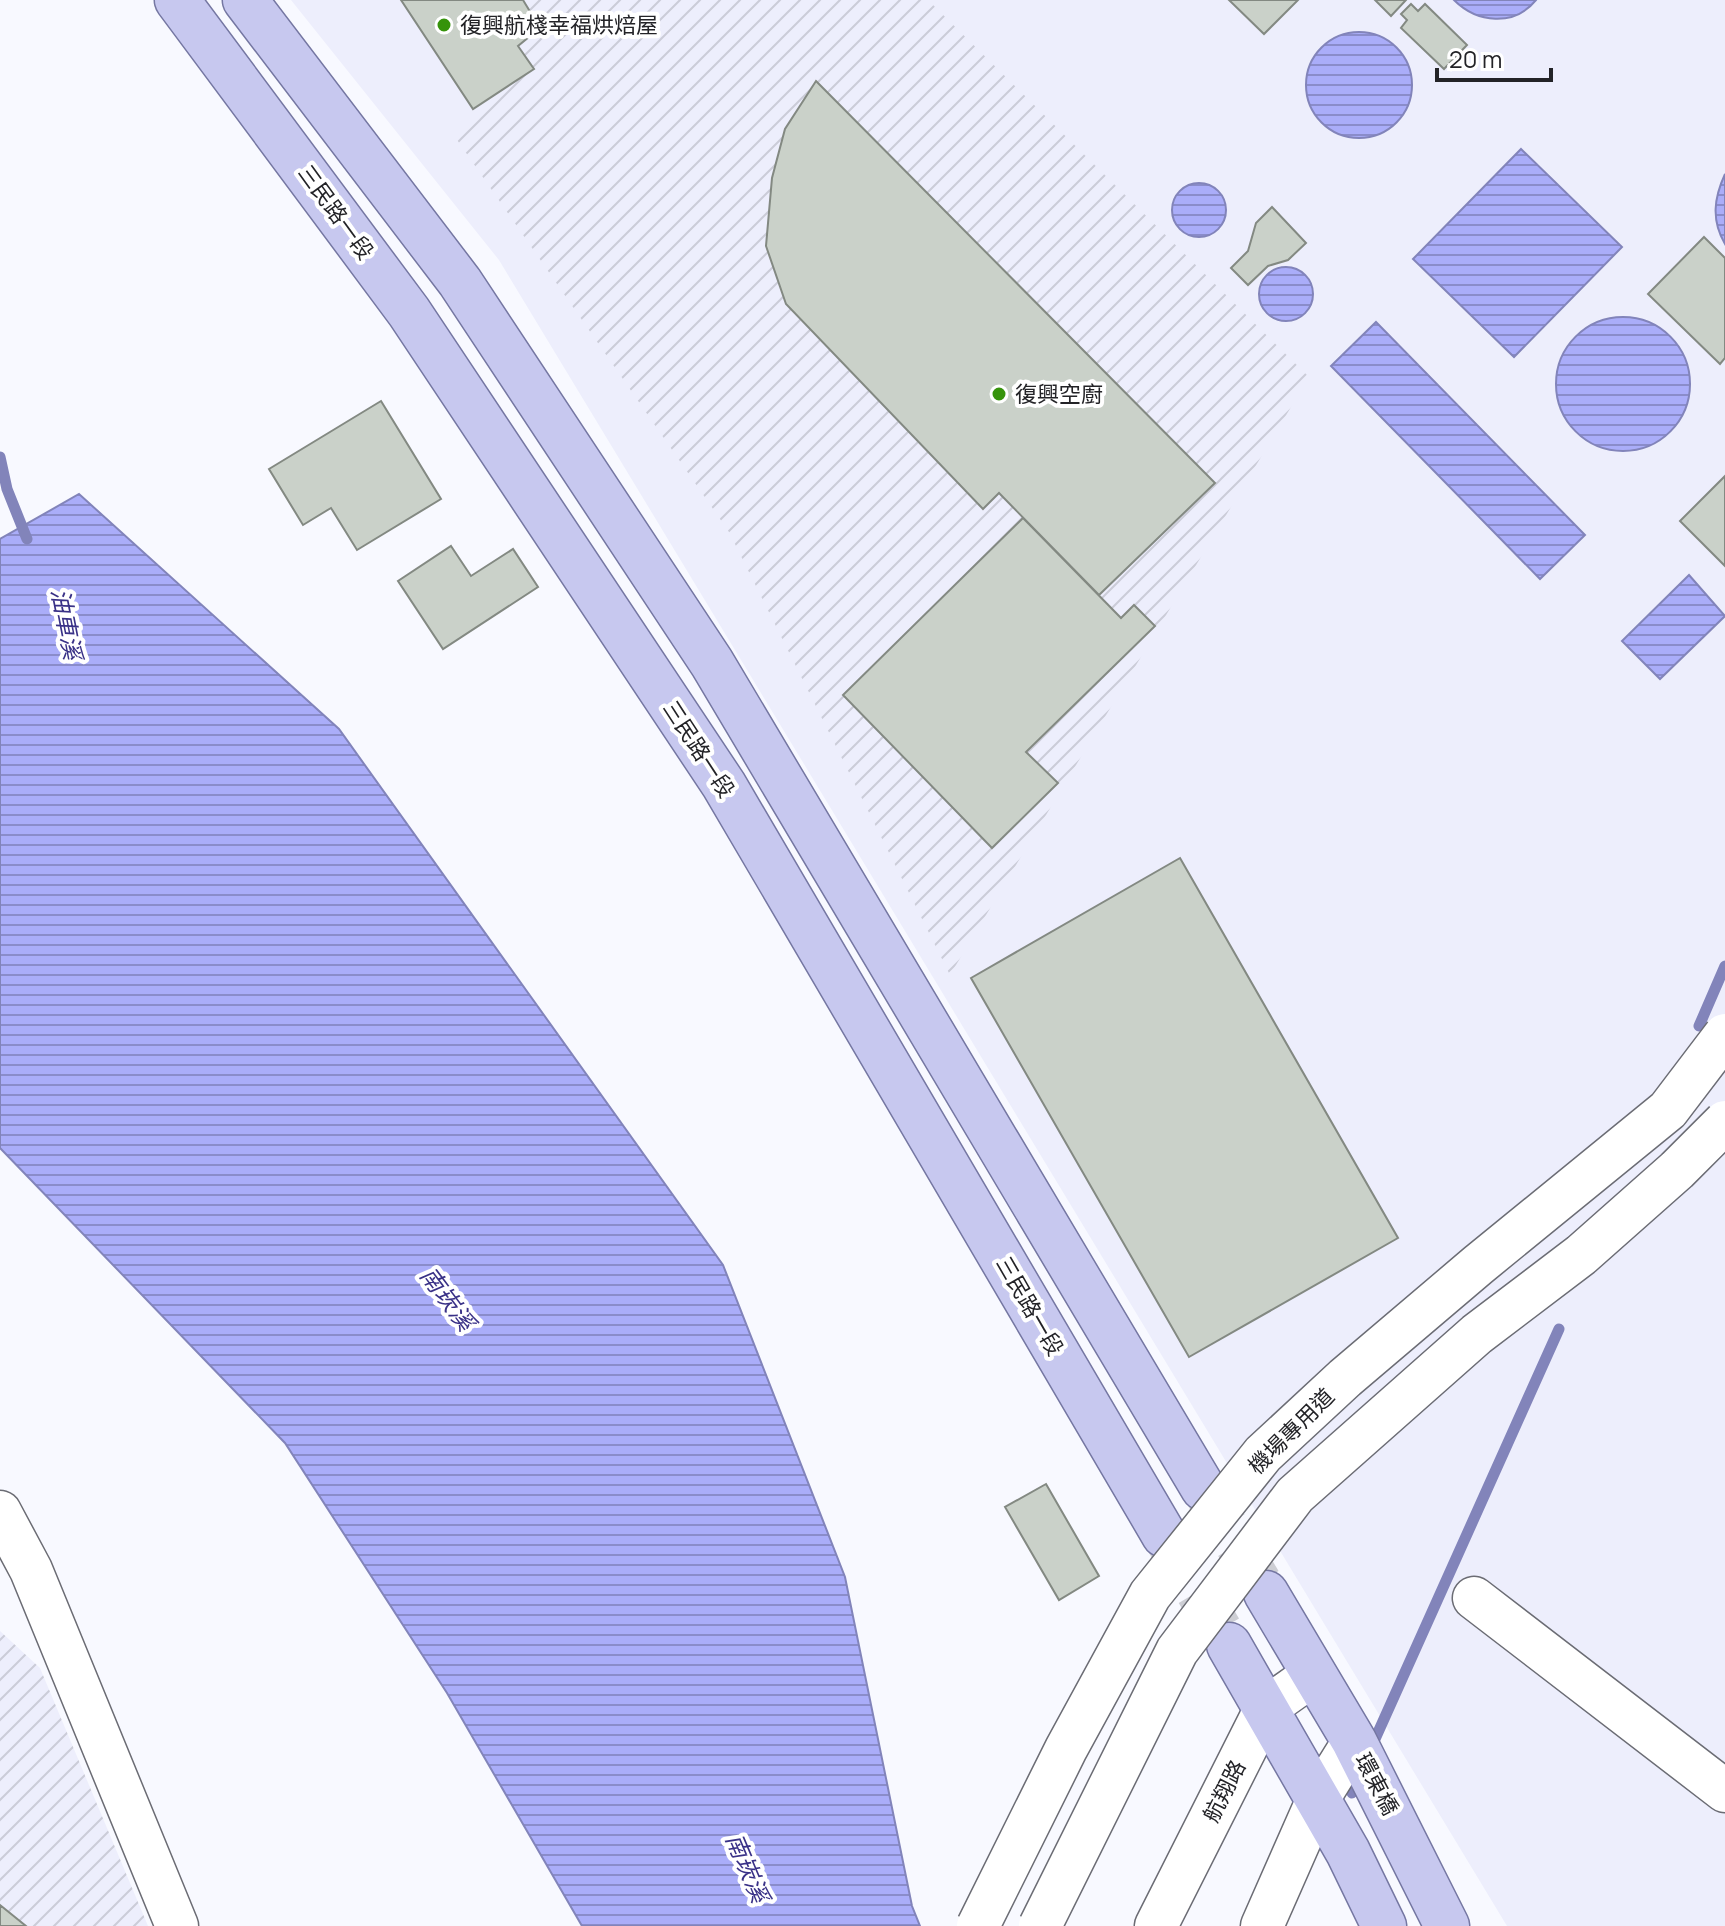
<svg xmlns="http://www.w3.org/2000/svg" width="1725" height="1926" viewBox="0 0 1725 1926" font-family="Manrope,'Noto Sans TC',sans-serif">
<defs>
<pattern id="industrial-furrows" width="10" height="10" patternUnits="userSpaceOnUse" patternTransform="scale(2)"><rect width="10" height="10" fill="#edeefc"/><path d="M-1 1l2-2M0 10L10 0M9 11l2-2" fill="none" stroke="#cbccd8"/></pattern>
<pattern id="water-rules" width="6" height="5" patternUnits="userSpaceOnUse" patternTransform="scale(2)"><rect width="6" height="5" fill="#aaadf9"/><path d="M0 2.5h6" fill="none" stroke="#8a8cca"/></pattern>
</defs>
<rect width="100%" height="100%" fill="#f8f9ff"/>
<!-- built -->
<path fill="#edeefc" d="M291 0H1725V1926H1507L499 260Z"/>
<!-- industrial -->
<path fill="url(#industrial-furrows)" d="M401 0H928L1309 377 950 975 729 532 453 134 473 109Z
M0 1631 40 1668 148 1926H0Z"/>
<!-- water -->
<path fill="url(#water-rules)" stroke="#8284ba" stroke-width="2" d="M1454 0H1536C1514 27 1477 23 1454 0Z
M1306 85a53 53 0 1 1 106 0a53 53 0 1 1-106 0Z
M1521 149 1622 247 1514 357 1413 259Z
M1725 174V244C1711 220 1714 198 1725 174Z
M1172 210a27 27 0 1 1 54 0a27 27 0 1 1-54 0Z
M1259 294a27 27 0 1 1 54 0a27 27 0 1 1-54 0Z
M1556 384a67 67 0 1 1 134 0a67 67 0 1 1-134 0Z
M1376 322 1585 535 1540 579 1331 366Z
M79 494 339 729 723 1265 845 1577 912 1906 920 1926H582L447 1693 285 1443 0 1148V539Z
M1689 575 1725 616 1660 679 1622 641Z"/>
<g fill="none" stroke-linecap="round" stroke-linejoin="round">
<!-- stream -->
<path stroke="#8284ba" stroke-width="11" d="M0 457 7 489 27 539
M1699 1026 1725 966
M1371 1748 1559 1329
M1352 1793 1359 1775"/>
</g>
<!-- building -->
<path fill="#cad1c9" stroke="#838982" stroke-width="2" d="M401 0H523L540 28 518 46 534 69 473 109Z
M1229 0H1298L1264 34Z
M1375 0H1406L1391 16Z
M1411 4 1418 11 1425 4 1467 45 1444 69 1401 28 1407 20 1401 14Z
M816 81 1215 483 1099 595 999 493 983 509 786 304 766 246 772 178 785 129Z
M1272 207 1306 243 1288 260 1268 266 1248 285 1231 268 1248 251 1256 223Z
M1704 237 1725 258V358L1720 364 1648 294Z
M381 401 441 499 357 550 331 508 303 525 269 469Z
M1725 476V566L1680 521Z
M1023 518 1121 618 1134 605 1155 626 1026 752 1058 783 992 848 843 695Z
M451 546 471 576 513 549 538 587 443 649 398 581Z
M1180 858 1398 1238 1189 1357 971 978Z
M1046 1484 1099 1576 1059 1600 1005 1507Z
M0 1905 26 1926H0Z"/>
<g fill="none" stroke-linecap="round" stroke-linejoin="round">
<!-- major-tunnel -->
<path stroke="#cdced4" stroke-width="44" stroke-dasharray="44 22" stroke-linecap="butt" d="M1203 1488 1265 1591
M1164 1535 1228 1643"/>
<!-- minor casing -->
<g stroke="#6b6c74" stroke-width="45">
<path id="minor" d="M0 1512 31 1570 177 1926
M1474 1598 1725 1791
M1156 1926 1266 1708 1314 1674
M1262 1926 1318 1799 1354 1741"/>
</g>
<!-- major casing -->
<g stroke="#7577a2" stroke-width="47">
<path id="major" d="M177 0 409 312 724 785 1164 1535
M245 0 460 282 712 663 1203 1488
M1266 1593 1354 1741 1447 1926
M1229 1645 1348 1852 1384 1926"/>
</g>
<!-- minor -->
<use href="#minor" stroke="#fff" stroke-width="42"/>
<!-- major -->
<use href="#major" stroke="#c7c8ef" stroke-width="44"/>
<!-- minor-bridge casing -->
<g stroke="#6b6c74" stroke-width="45" stroke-linecap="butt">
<path id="minor-bridge" d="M978 1926 1066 1749 1150 1595 1263 1454 1345 1378 1478 1265 1668 1110 1725 1035
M1040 1926 1177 1651 1295 1495 1477 1334 1581 1255 1677 1170 1725 1122"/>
</g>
<!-- minor-bridge -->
<use href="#minor-bridge" stroke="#fff" stroke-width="42"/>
</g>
<!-- markers -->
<g fill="#36930b" stroke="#fff" stroke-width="3">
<circle cx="444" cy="25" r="8"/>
<circle cx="999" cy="394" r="8"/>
</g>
<g text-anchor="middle" stroke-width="8" stroke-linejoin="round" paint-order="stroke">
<!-- poi labels -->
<g font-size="22" fill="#232327" stroke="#fff" text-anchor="start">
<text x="460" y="33">復興航棧幸福烘焙屋</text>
<text x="1015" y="402">復興空廚</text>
</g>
<!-- street labels -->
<g font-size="22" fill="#232327" stroke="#fff">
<text transform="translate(336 212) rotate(54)" y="8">三民路一段</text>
<text transform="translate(699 749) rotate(57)" y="8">三民路一段</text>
<text transform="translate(1030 1306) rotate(60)" y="8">三民路一段</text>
<text transform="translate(1291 1431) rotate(-45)" y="8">機場專用道</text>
<text transform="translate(1377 1784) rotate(62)" y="8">環東橋</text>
<text transform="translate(1224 1791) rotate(-63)" y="8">航翔路</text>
</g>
<!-- water labels -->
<g font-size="24" font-style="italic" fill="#393187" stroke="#fff">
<text transform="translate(66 624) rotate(79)" y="8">油車溪</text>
<text transform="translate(447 1299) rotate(53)" y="8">南崁溪</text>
<text transform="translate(747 1868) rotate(67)" y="8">南崁溪</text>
</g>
</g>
<!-- scale -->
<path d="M1437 68v12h114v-12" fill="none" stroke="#232327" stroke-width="4"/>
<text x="1449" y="68" font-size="24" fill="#232327" stroke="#ffffff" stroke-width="6" paint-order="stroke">20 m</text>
</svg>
